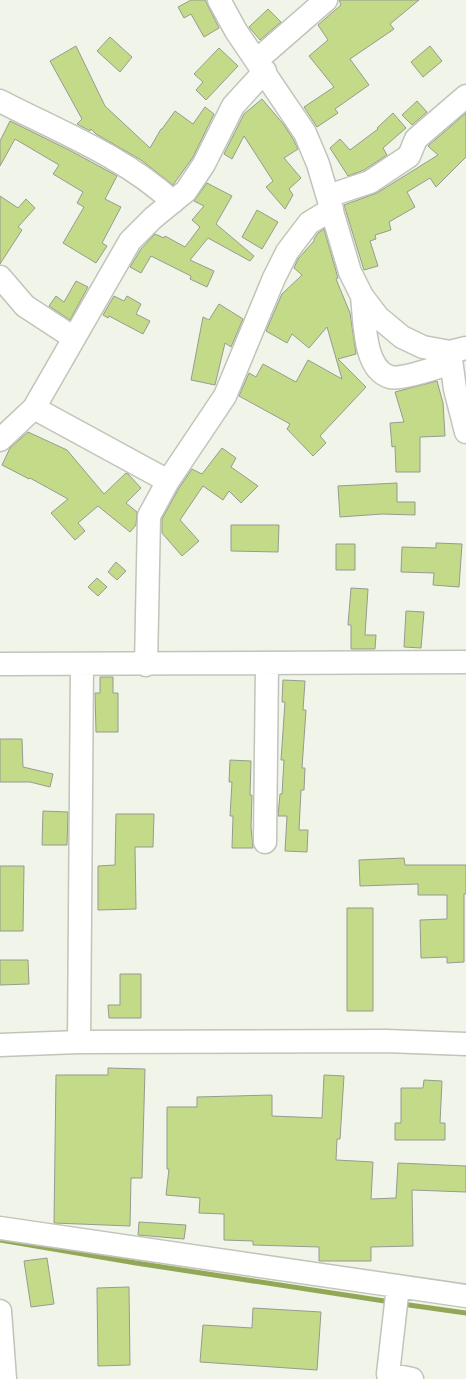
<svg xmlns="http://www.w3.org/2000/svg" width="466" height="1379" viewBox="0 0 466 1379" font-family="'Playfair Display',serif">
<rect width="100%" height="100%" fill="#f1f5e9"/>
<g fill="none" stroke-linecap="round" stroke-linejoin="round">
<!-- stream -->
<path stroke="#92a857" stroke-width="5" d="M0 1240 136 1263 391 1302
M402 1304 466 1313"/>
</g>
<!-- building -->
<path fill="#c3db88" stroke="#979b90" d="M191 0H205L219 28 204 37 191 14 184 18 178 7Z
M339 0H419L390 24 394 29 350 59 369 85 335 109 338 113 317 127 304 107 334 87 309 56 328 40 318 25 341 5Z
M268 9 281 22 260 40 249 27Z
M110 37 132 57 120 72 97 51Z
M76 46 105 106 150 148 161 129H162L175 111 193 124 205 107 214 114 193 157 173 185 141 160 96 134 91 129 90 131 77 124 82 119 50 61Z
M430 46 442 61 423 77 411 62Z
M219 48 238 66 206 100 196 90 203 82 194 74Z
M262 99 284 125 293 139 298 149 284 158 301 178 289 189 293 195 285 209 266 187 273 181 244 136 232 159 224 154 244 114Z
M417 101 427 112 412 125 402 115Z
M393 113 406 128 383 148 387 155 364 170 348 176 330 148 340 139 350 150 378 129 377 128Z
M466 113V157L436 187 430 178 407 192 415 207 389 222 391 230 375 235 376 239 370 241 378 266 364 270 344 205 377 193 438 155 428 146Z
M10 121 71 151 117 176 105 199 121 207 102 243 107 246 96 263 63 243 84 207 77 203 83 192 53 174 59 165 15 139 0 166V141Z
M207 183 232 196 216 224 254 256 250 261 208 238 190 260 214 271 207 287 190 279 191 276 151 256 141 273 130 267 141 249 155 234 164 238 165 236 185 247 200 227 192 220 204 206 194 201Z
M0 196 18 208 26 199 35 208 18 227 22 230 0 264Z
M257 210 278 222 262 249 242 237Z
M324 229 338 278 336 279 350 313 356 354 338 359 366 387 320 436 326 443 313 456 287 429 290 424 239 396 249 373 256 377 263 364 296 382 308 360 342 379 327 327 309 348 292 334 287 343 266 331 282 294 302 275 294 268 298 259 314 241V239L318 233Z
M76 281 88 287 70 320 49 306 56 296 64 302Z
M114 296 124 301 127 296 141 304 136 314 150 321 143 334 109 316 108 318 103 315Z
M219 304 243 319 231 347 225 343 215 385 191 380 203 317 209 320Z
M437 381 443 403 445 436 420 437V472H396L395 446 392 447 390 423 404 422 395 392Z
M28 432 67 450 104 494 126 473 128 474 141 488 126 503 137 512 136 525 130 532 98 506 78 523 85 531 75 540 51 513 68 499 30 478 29 479 2 465 10 448Z
M222 448 236 458 231 467 258 486 241 503 229 491 223 500 203 486 180 520 199 541 182 556 162 533V519L179 488 192 469 202 474Z
M397 483V502H415V515L382 514 340 517 338 486Z
M231 525H279L278 552 231 551Z
M436 543 462 544 459 587 433 585 434 573 401 572 402 547 436 548Z
M336 544H355V570H336Z
M116 562 126 571 117 580 108 572Z
M97 578 107 587 98 596 88 587Z
M351 588 368 589 365 635H376L375 649H351V625H348Z
M406 611 424 612 421 648 404 647Z
M100 677H113V693H118V732H96L95 693H100Z
M283 680 305 681 303 710H306L302 768H305L304 790H301L299 830H308L307 852 285 851 287 816H278L280 794H282L284 760H281L285 702H282Z
M0 739H22L23 767 53 774 50 787 30 782H0Z
M230 760 251 761 250 795H252L251 827 253 848H232L233 816H230L232 782H229Z
M43 811 68 812 67 845H42Z
M116 814H154L153 847H135L136 909 98 910V866L115 865Z
M404 858 405 865H466V894H464V962L447 963V957L421 958 420 920 447 919V895H418V884L360 886 359 860Z
M0 866H24L23 931H0Z
M347 908H373V1011H347Z
M0 960H28L29 984 0 985Z
M120 974H141V1018H109L108 1005H120Z
M108 1068 145 1069 142 1178H131L130 1226 54 1223 56 1075H108Z
M324 1075 344 1076 340 1139H337L336 1160 373 1162 371 1199 396 1198 398 1163 466 1166V1192L412 1190 413 1246 371 1247V1261H319V1247L253 1245V1241L224 1240V1214L199 1213 200 1198 166 1195 169 1169H167V1107H197V1097L272 1095V1116L322 1118Z
M424 1080 442 1081 440 1123H445V1140H395V1123H401V1088H423Z
M139 1222 186 1225 184 1239 138 1235Z
M47 1258 54 1304 31 1307 24 1261Z
M129 1287 130 1365 98 1366 97 1288Z
M253 1308 321 1312 317 1370 200 1362 203 1325 252 1328Z"/>
<g fill="none" stroke-linecap="round" stroke-linejoin="round">
<!-- minor casing -->
<g stroke="#c0c4b9" stroke-width="25">
<path id="minor" d="M219 0 236 31 305 133 318 164 350 272 362 296 378 317 402 337 423 347 450 352 466 348
M257 60 326 0
M0 101C58 131 125 157 173 202
M328 196 370 182 409 156 416 139 466 96
M0 277 25 306 74 338
M362 297C365 320 363 369 390 377 402 380 438 367 451 363
M450 352 455 389 466 432
M34 408 168 481
M0 440 34 408 130 241 153 218 186 191 204 164 233 106 265 71
M0 664 466 662
M146 665 149 516 168 481 225 396 274 278 287 252 309 223 332 209
M265 842 267 664
M79 1042 82 665
M0 1045 79 1042 386 1041 466 1044
M0 1228 466 1296
M398 1286 388 1374 412 1379
M0 1311 5 1379"/>
</g>
<!-- minor -->
<use href="#minor" stroke="#fff" stroke-width="22"/>
</g>
</svg>
